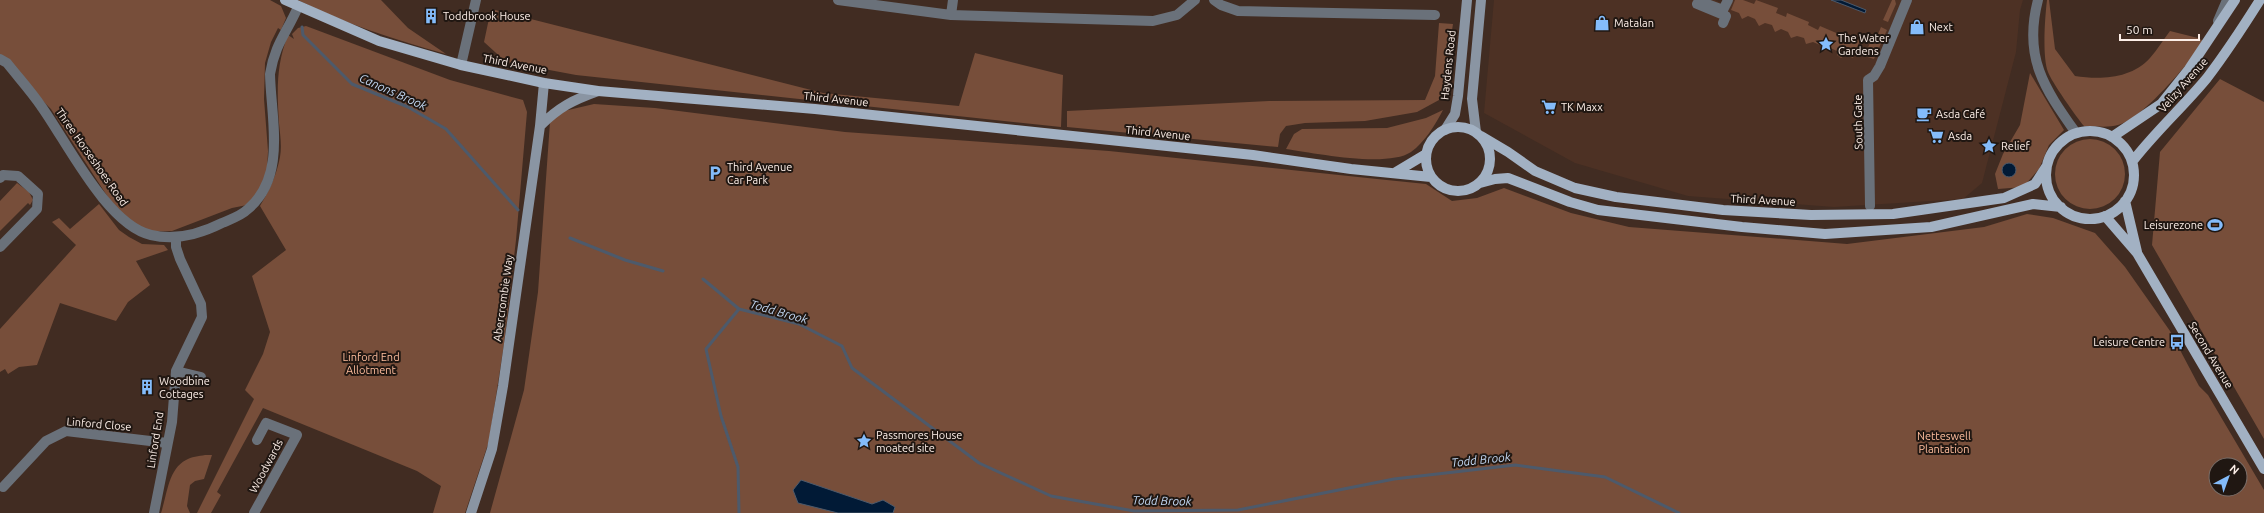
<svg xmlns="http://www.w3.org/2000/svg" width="2264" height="513" viewBox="0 0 2264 513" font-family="Ubuntu,sans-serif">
<rect width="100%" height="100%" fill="#412c22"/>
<!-- built -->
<path fill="#4d3124" d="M1494 0H1715L1721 3 1723 0H2023L2020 10 2016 52 1982 183 1963 199 1834 207 1688 196 1575 163 1484 113Z"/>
<!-- green -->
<path fill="#774e3a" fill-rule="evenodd" d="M0 0H270L281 6 286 18 281 30 278 28 271 42 265 63 264 99 268 151 267 172 259 191 247 205 232 208 172 231 141 232 113 205 51 109 0 59Z
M298 0H381L408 28 446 54C396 40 345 24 298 0Z
M1735 0H1743L1754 4 1756 0 1778 8 1776 13 1786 17 1787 13 1809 22 1808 25 1818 30 1820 26 1841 35 1840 38 1851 43 1853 38 1860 40 1853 58 1846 55 1841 58 1837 55V51L1830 48 1824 51 1820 45 1813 42 1806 44 1804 38 1797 36 1791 38 1788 32 1781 29 1775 32 1772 25 1765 23 1759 26 1755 19 1748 16 1742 19 1739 13 1731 10Z
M1892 0H1895L1896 4 1888 22 1883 20Z
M2047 0H2049L2055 49 2075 76C2100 80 2131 79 2150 58 2157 50 2163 40 2170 31L2198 38 2205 42C2188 63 2143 119 2118 125 2108 128 2095 126 2084 126 2077 118 2051 81 2048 72 2042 56 2045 17 2047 0Z
M491 9 823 93 959 106 975 53 1063 75 1061 127 576 75 506 62 484 42Z
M1439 23 1453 24 1447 62 1445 92 1439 100 1417 112 1365 121 1305 123 1286 126 1280 134 1278 147 1067 127V111L1269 101 1425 100 1435 76Z
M306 26 450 80 523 100 527 112 516 240 504 344 489 441 465 513H433L441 486 417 471 263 408 217 492 221 495 211 513H197L254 399 245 390 263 354 270 332 252 276 286 250 260 206C269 191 277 174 280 157 282 146 280 134 279 123 277 91 276 65 288 35L294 39 292 34 298 28Z
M1881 27 1887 30 1874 59 1864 56 1870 43 1874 44Z
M2030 73 2064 130 2049 145 2039 169 2023 187 1998 189 1995 174 2003 154 2020 125Z
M2220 79 2264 102V439L2152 245 2160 152Z
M594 104 655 108 845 132 1109 151 1377 179 1426 184 1452 201 1477 198 1504 188 1571 213 1629 227 1847 244 1984 227 2027 214 2053 218 2095 233 2125 267 2170 331 2199 386 2208 395 2264 490V513H490L524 390 538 292 550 122 564 111ZM2216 465H2240V489H2216Z
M1443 110C1435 125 1425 142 1411 152 1387 168 1314 153 1286 149L1294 134 1302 129 1387 128 1426 118Z
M2055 174a35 35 0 1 1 70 0a35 35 0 1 1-70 0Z
M17 183 29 192 33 200 30 205 28 203 0 231V201Z
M99 204 119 230 129 237 142 244 164 245 168 250 136 261 150 285 128 302 116 321 60 303 37 365 19 367 8 374 5 369 0 372V329L76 245 52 222 59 218 70 229Z
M205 455H212L204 479 195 481 190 485 187 506 190 513H161C167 496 168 469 186 460 191 457 199 456 205 455Z"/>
<!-- water -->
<path fill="#011a36" stroke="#4d5a6b" d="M1831 0H1841L1866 10 1865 13Z
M2002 170a7 7 0 1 1 14 0a7 7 0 1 1-14 0Z
M801 480 872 504 883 500 895 507 893 513H838L798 503 793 490Z"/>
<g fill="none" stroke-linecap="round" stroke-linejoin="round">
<!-- stream -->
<path stroke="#4d5a6b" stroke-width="3" d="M302 27 303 35 352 84 408 107 446 129 518 210
M570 238 625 260 663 271
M703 279 739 309 799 324 842 346 852 368 979 463 1051 496 1134 511 1238 510 1394 479 1515 465 1605 477 1679 513
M739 309 706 349 721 416 738 467 739 513"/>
<!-- street -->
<path stroke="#6a717a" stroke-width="10" d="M838 0 951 15 1153 21 1177 15 1195 0
M1214 0 1221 5 1238 11 1435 15
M2038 0C2023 57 2044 88 2076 133
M951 15 953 0
M2218 21 2227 0
M1723 23 1726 16 1697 4 1699 1 1723 10 1728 0
M0 59 7 63C18 77 31 91 41 106 67 142 107 225 151 235 176 241 200 234 222 223 231 219 241 216 248 209 287 176 271 119 270 74 275 44 286 34 298 7
M461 65 476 0
M0 178 3 175 18 176 38 194 37 209 0 247
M1870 206 1868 80 1874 76 1880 66 1907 0
M176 371 201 377
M3 487 46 441 66 431 167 443
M154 513 172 422 176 371 202 317 201 304 180 259 176 247V237
M254 513 297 435 266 423 257 440"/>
<!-- secondary -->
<path stroke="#8a95a3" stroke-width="10" d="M540 126C559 107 573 100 598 91
M1445 130 1455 114 1458 96 1467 0
M1476 132 1472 99 1481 0
M471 513 492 449 503 386 540 126 544 83"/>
<!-- primary -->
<path stroke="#a2b1c3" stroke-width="10" d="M285 0 379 41 461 65 544 83 598 91 815 109 1253 155 1351 169 1431 177
M1426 159a32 32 0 1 1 64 0a32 32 0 1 1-64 0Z
M2046 175a44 44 0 1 1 88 0a44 44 0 1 1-88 0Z
M1481 136 1508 152 1535 171 1575 188 1616 197 1723 210 1811 215 1893 214 2004 198 2035 184 2046 167
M2112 137 2161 104 2189 69 2235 0
M2132 162C2155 132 2183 107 2207 78 2226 53 2243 27 2260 0
M1396 172 1426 154
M1480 183 1495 179 1508 178 1570 202 1598 210 1742 227 1825 234 1931 227 2033 204 2061 207
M2125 201 2137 252
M2105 216 2137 253 2264 469"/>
</g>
<!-- icons -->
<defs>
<g id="building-bare" transform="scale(1.2)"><path d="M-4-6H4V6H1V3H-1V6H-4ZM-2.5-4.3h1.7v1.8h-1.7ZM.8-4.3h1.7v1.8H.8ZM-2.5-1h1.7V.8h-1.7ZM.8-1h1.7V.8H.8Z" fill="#84bcfb" stroke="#201712" stroke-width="2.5" paint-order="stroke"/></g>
<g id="shop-bare" transform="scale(1.2)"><path d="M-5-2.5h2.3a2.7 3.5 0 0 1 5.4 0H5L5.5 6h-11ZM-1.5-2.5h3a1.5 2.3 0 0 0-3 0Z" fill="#84bcfb" stroke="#201712" stroke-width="2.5" paint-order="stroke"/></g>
<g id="sight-bare" transform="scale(1.2)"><path d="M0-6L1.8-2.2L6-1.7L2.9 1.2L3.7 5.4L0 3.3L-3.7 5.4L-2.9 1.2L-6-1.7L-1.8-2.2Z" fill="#84bcfb" stroke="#201712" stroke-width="2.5" paint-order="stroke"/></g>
<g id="supermarket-bare" transform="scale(1.2)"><path d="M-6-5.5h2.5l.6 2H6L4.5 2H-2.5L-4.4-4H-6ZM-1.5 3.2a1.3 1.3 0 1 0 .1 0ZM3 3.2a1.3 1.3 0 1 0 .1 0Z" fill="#84bcfb" stroke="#201712" stroke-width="2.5" paint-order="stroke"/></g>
<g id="cafe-bare" transform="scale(1.2)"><path d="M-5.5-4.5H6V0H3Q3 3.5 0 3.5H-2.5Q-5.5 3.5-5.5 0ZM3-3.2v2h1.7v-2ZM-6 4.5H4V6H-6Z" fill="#84bcfb" stroke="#201712" stroke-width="2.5" paint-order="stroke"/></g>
<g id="parking-bare" transform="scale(1.2)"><path d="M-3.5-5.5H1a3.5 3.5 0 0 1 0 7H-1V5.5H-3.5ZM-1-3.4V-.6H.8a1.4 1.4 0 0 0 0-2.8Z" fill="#84bcfb" stroke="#201712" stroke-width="2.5" paint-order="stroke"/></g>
<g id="stadium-bare" transform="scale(1.2)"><path d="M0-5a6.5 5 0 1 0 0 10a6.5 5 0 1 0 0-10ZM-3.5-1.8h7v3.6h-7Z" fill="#84bcfb" stroke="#201712" stroke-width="2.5" paint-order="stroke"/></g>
<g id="bus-bare" transform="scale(1.2)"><path d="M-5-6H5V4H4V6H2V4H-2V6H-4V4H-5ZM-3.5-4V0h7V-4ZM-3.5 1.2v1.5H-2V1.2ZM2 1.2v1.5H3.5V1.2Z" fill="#84bcfb" stroke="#201712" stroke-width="2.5" paint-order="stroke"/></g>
</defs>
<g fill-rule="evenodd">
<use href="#building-bare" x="431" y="16"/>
<use href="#shop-bare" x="1602" y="23"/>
<use href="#shop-bare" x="1917" y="27"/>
<use href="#sight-bare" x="1826" y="44"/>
<use href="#supermarket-bare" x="1549" y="107"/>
<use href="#cafe-bare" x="1924" y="114"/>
<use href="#supermarket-bare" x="1936" y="136"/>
<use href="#sight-bare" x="1989" y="146"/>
<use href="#parking-bare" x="715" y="173"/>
<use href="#stadium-bare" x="2215" y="225"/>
<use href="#bus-bare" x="2177" y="342"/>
<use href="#building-bare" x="147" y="387"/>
<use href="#sight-bare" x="864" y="441"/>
</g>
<g text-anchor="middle" stroke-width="4" stroke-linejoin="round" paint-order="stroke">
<!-- poi labels -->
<g font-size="11" fill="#fdefe8" stroke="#201712" text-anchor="start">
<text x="443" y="20">Toddbrook House</text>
<text x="1614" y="27">Matalan</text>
<text x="1929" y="31">Next</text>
<text x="1838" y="42">The Water<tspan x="1838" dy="13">Gardens</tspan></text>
<text x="1561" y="111">TK Maxx</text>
<text x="1936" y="118">Asda Café</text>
<text x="1948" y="140">Asda</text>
<text x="2001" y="150">Relief</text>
<text x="727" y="171">Third Avenue<tspan x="727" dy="13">Car Park</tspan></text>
<text x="2203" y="229" text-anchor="end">Leisurezone</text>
<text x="2165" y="346" text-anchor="end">Leisure Centre</text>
<text x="159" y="385">Woodbine<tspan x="159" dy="13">Cottages</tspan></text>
<text x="876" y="439">Passmores House<tspan x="876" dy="13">moated site</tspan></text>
</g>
<!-- street labels -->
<g font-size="11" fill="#fdefe8" stroke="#201712">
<text transform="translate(515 64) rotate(11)" y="4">Third Avenue</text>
<text transform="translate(1448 65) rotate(-84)" y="4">Haydens Road</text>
<text transform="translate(2183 85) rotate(-49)" y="4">Velizy Avenue</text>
<text transform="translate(836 99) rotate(6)" y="4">Third Avenue</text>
<text transform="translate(1858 122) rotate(-91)" y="4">South Gate</text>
<text transform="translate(1158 133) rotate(6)" y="4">Third Avenue</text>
<text transform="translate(92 157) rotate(55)" y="4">Three Horseshoes Road</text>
<text transform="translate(1763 200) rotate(3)" y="4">Third Avenue</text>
<text transform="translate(503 298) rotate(-82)" y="4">Abercrombie Way</text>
<text transform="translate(2211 355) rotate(59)" y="4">Second Avenue</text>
<text transform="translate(99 424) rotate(5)" y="4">Linford Close</text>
<text transform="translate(155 440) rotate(-81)" y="4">Linford End</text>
<text transform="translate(266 466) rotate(-62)" y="4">Woodwards</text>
</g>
<!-- park labels -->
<g font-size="11" fill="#febd9d" stroke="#201712">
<text x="371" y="361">Linford End<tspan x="371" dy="13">Allotment</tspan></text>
<text x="1944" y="440">Netteswell<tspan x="1944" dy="13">Plantation</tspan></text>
</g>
<!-- water labels -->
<g font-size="12" font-style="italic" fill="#c2d8f3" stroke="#201712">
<text transform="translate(393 92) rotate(24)" y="4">Canons Brook</text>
<text transform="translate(779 312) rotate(16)" y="4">Todd Brook</text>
<text transform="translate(1481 460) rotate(-6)" y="4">Todd Brook</text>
<text transform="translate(1162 501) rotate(1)" y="4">Todd Brook</text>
</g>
</g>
<!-- north arrow -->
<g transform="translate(2228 477) rotate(41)"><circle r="19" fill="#201712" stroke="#786d68"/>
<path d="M0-3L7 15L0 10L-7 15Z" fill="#84bcfb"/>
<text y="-6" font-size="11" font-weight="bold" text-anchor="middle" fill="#fdefe8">N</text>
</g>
<!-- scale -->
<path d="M2120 34v6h79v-6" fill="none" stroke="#fdefe8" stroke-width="2"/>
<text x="2126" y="34" font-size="12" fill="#fdefe8" stroke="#201712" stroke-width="3" paint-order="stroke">50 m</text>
</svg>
